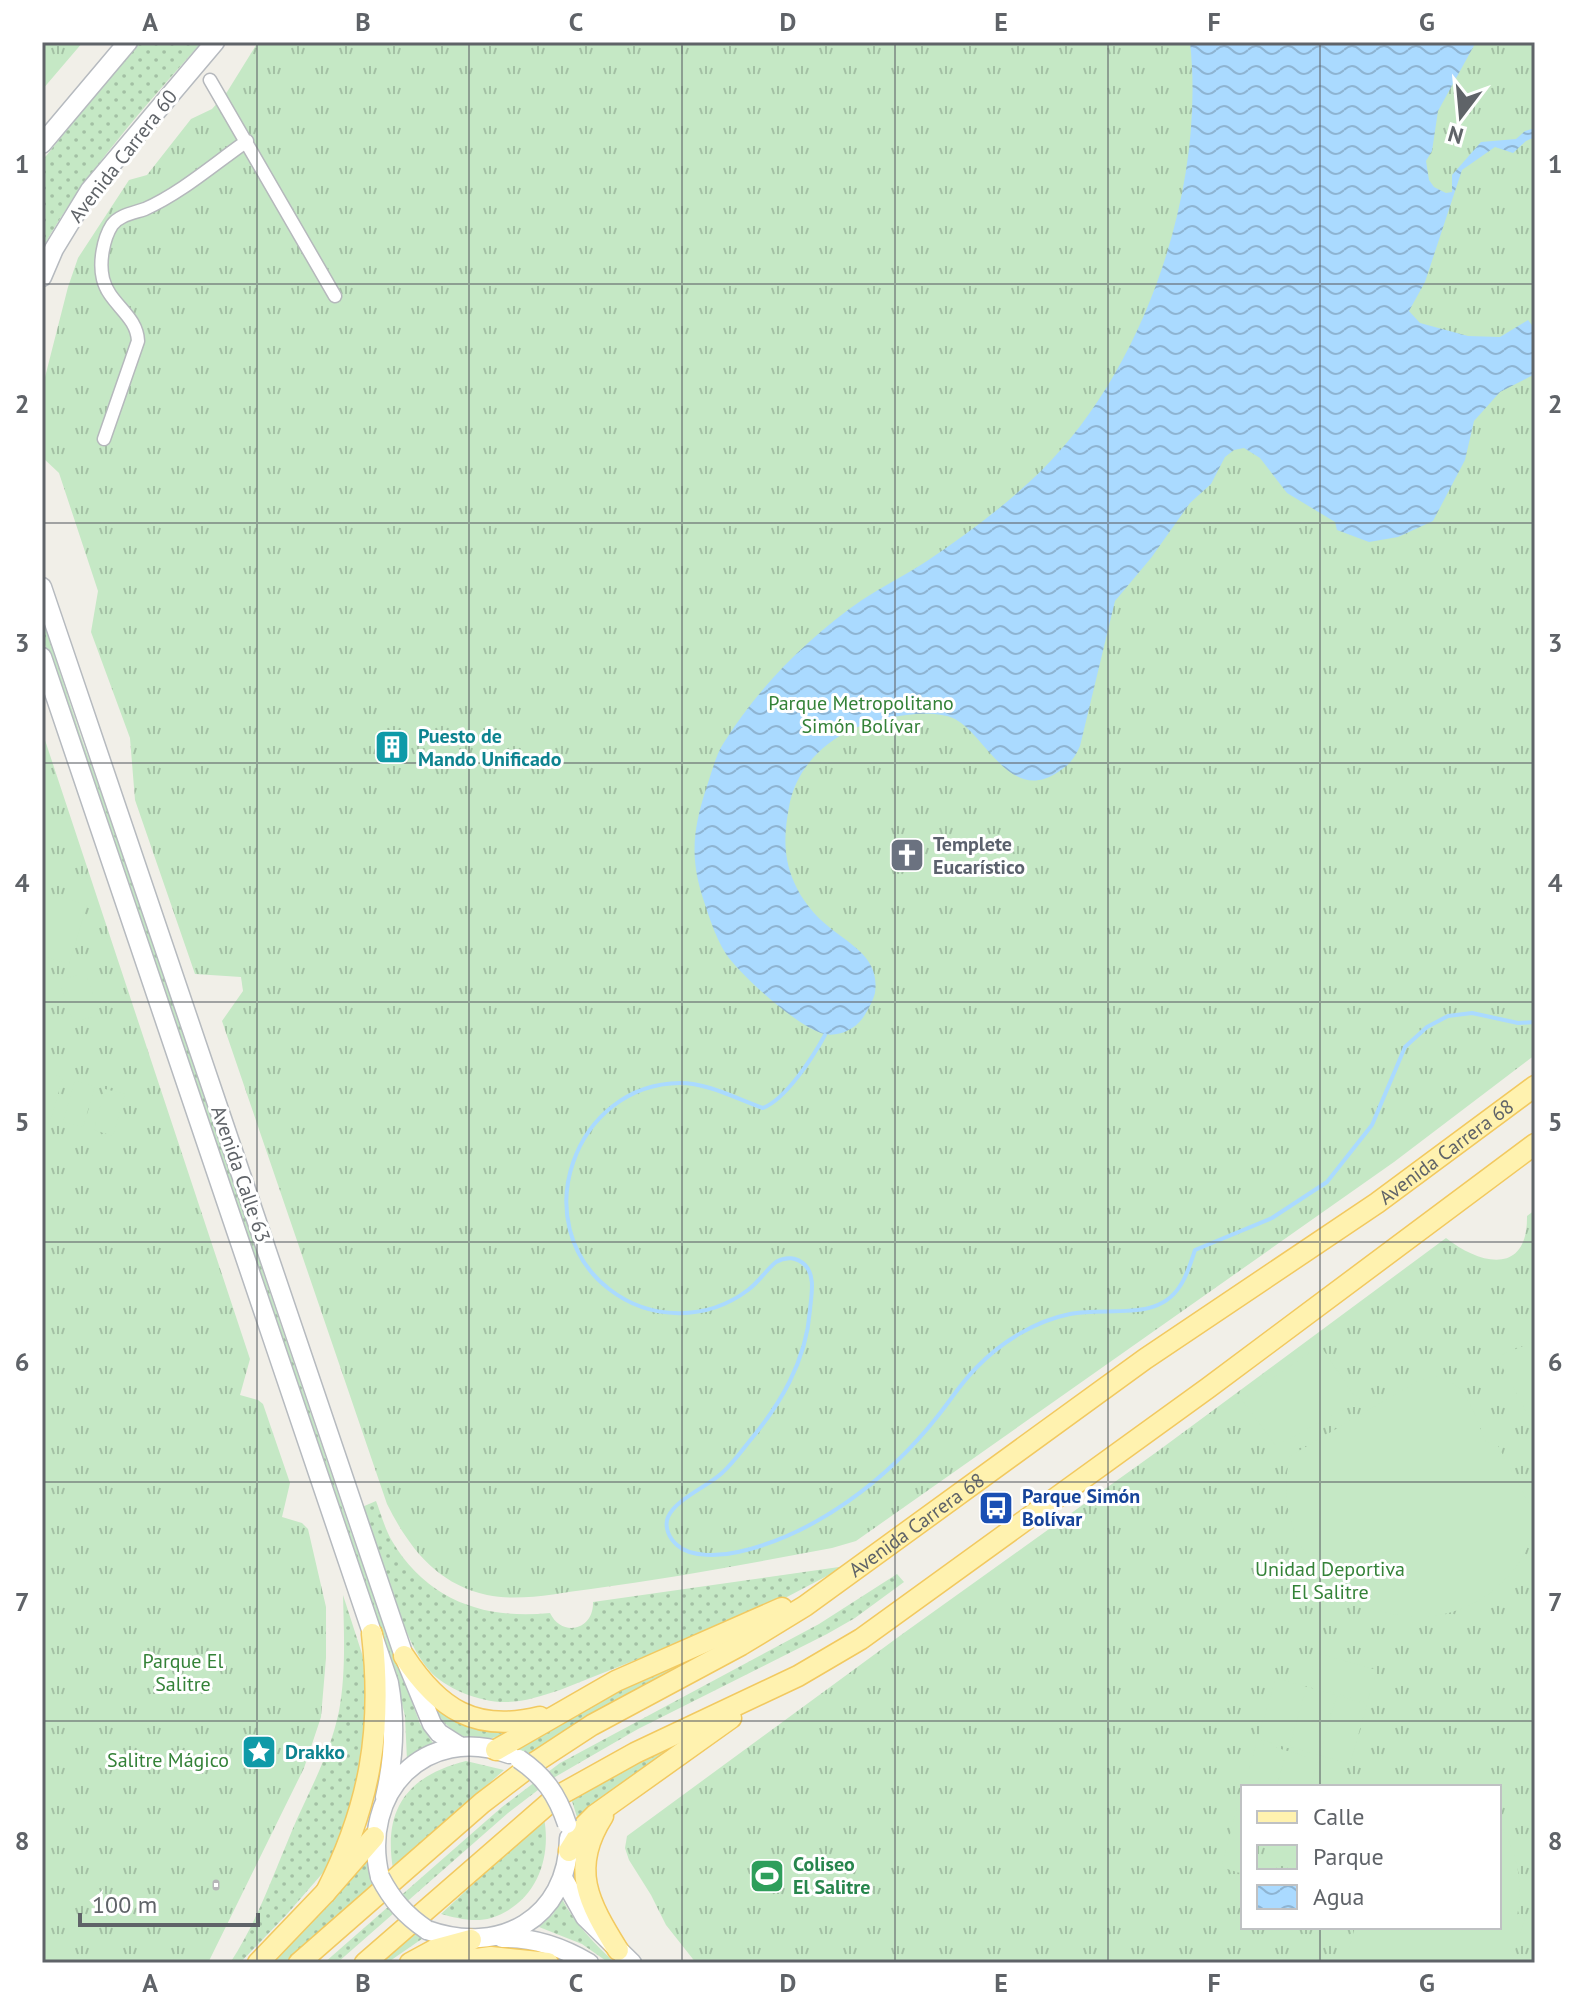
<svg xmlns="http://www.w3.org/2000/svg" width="1577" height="2005" viewBox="0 0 1577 2005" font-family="'PT Sans',sans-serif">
<defs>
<pattern id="grass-dots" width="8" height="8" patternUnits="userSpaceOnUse" patternTransform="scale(2)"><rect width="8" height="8" fill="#c5e8c5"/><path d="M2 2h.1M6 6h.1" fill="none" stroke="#a3c0a4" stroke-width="1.8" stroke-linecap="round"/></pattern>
<pattern id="park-tufts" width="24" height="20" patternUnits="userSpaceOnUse" patternTransform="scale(2)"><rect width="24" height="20" fill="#c5e8c5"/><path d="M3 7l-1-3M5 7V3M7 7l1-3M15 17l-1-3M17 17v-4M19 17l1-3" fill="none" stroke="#a3c0a4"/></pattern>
<pattern id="water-waves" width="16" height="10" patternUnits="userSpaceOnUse" patternTransform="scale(2)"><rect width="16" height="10" fill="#aadaff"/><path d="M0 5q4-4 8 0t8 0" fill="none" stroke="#8eb4d2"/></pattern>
</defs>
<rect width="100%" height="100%" fill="#f1efe8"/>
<!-- grass -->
<path fill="url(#grass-dots)" d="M138 42H202C145 106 84 174 42 249V161Z
M42 617 82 740 150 926 225 1145 264 1275 352 1535 420 1724 435 1746 407 1761 405 1716 398 1687 42 636Z
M376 1501C381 1514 385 1529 392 1541 427 1600 484 1620 550 1613 562 1638 594 1630 593 1602L846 1566 764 1609 560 1690C543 1695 525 1702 507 1702 482 1703 445 1689 429 1670 407 1644 398 1608 387 1576 380 1552 371 1530 362 1507Z
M897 1574 904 1582 855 1618 827 1634 638 1729 555 1777 508 1813 337 1963H324L502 1807 560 1763 819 1624Z
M343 1595 364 1660 369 1695 365 1766 334 1860 288 1913 240 1963H230C259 1919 276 1867 297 1819 313 1784 331 1750 339 1711 346 1674 344 1633 343 1595Z
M718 1646 532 1755 515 1748 645 1675Z
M431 1702 518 1727C481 1750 450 1741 431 1702Z
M705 1727 577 1817 571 1798Z
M466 1761 504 1770 393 1869C383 1809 407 1776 466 1761Z
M544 1818C552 1860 535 1904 491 1918 475 1923 456 1918 441 1914Z
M366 1861 374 1887 290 1963H272Z
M562 1899C576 1925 594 1943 615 1963H609L582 1944 539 1927 553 1914Z
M416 1927 429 1934 387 1963H374Z"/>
<!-- park -->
<path fill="url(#park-tufts)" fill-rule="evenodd" d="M42 42H83L42 90Z
M258 42H1535V1055L1394 1162 856 1541 832 1548C752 1563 672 1578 591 1589 557 1593 521 1602 487 1595 437 1584 409 1548 387 1504L222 1021 243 991 241 977 195 974 135 800 130 738 91 632 98 591 59 473 42 457 44 381 68 287 78 258 129 180 147 175 191 119 212 109 227 92Z
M42 731 250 1359 240 1395 258 1400 263 1404 290 1483 282 1517 302 1523 308 1529 326 1607V1658L321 1717 304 1768 208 1963H42Z
M1535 1210V1963H696L666 1925 651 1895 629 1860 625 1848 627 1836 901 1635 1158 1451 1446 1238C1480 1265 1528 1276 1527 1216ZM1243 1787H1499V1927H1243Z"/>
<!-- garden -->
<path fill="#c5e8c5" d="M54 894 87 905 69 964 42 956V932Z
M85 972 100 1014 74 1023 59 981Z
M43 1071 63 1077 51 1119 42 1116Z
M75 1080 95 1086 83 1127 63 1122Z
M105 1089 125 1094 113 1136 94 1130Z
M1535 1341V1428L1497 1357Z
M1320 1345 1353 1394 1359 1396 1360 1403 1356 1407H1348L1276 1446 1242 1400Z
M1433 1376C1466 1378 1476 1418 1486 1443L1495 1440 1535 1515C1535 1537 1526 1554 1513 1571 1427 1675 1259 1586 1290 1456L1418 1381Z
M1317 1653 1377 1670 1367 1703 1307 1685Z
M1276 1678 1336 1695 1321 1750 1337 1696 1367 1704 1350 1764 1290 1747 1305 1693 1288 1748 1258 1739Z
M1257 1742 1318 1760 1310 1787H1277L1285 1757 1276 1787H1244Z
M1238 1805 1243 1807V1874L1221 1867Z
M1499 1822C1517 1852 1524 1882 1517 1916L1525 1918 1511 1963H1345L1355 1927H1499Z"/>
<!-- water -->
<path fill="url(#water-waves)" d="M1190 42H1476L1438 111 1432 151 1426 161 1429 180 1434 187 1446 193 1452 192V175L1481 142 1516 139 1525 131 1535 128V137L1526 141 1513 153 1495 147 1462 170 1425 282 1409 311 1420 323 1468 336 1500 337 1528 320 1535 329V374L1500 392 1474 421 1465 460 1433 521 1398 537 1369 542 1337 530 1335 522 1287 493 1260 458 1244 448 1234 450 1225 457 1211 484 1190 503 1151 558 1115 601 1080 746C1074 760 1068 766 1055 774 1009 801 986 736 955 719 931 707 877 718 853 729 820 744 795 772 789 807 784 833 783 857 794 882 801 899 815 916 829 927 852 946 880 958 875 993 873 1001 867 1012 862 1019 853 1031 835 1038 821 1033 795 1024 741 976 726 954 715 937 707 911 701 892 690 854 694 826 706 789 711 775 715 757 723 744 757 689 808 637 862 600 883 586 906 575 927 561 966 535 1006 505 1040 472 1145 369 1206 188 1190 42Z"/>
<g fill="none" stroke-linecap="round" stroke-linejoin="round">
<!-- stream -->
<path stroke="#aadaff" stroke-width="4" d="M825 1035C813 1057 786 1099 763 1108 737 1099 708 1083 680 1083 574 1084 525 1224 609 1289 650 1321 707 1321 748 1290 759 1282 766 1270 776 1262 786 1256 797 1257 805 1265 816 1276 811 1296 810 1310 806 1362 780 1405 748 1443 740 1453 732 1464 722 1473 707 1487 676 1499 668 1517 664 1527 669 1538 677 1545 691 1558 721 1556 738 1552 815 1535 888 1479 937 1417 950 1401 961 1383 976 1368 1001 1342 1035 1321 1070 1314 1106 1306 1157 1323 1180 1286 1187 1276 1191 1262 1195 1250L1272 1218 1327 1182 1372 1125 1405 1047 1427 1027 1448 1016 1472 1013 1518 1023 1535 1022"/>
<!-- street casing -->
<g stroke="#b5b8bc" stroke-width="15">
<path id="street" d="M210 80 335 296
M104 439 138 341C137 315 109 304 103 279 99 263 103 239 112 225 119 215 134 213 145 209 181 193 214 164 247 141"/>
</g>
<!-- secondary casing -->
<g stroke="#b6babf" stroke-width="21">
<path id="secondary" d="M42 144 128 42
M42 277 54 249 90 190 215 42
M42 587 404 1656 432 1724 439 1733 461 1747
M42 657 389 1683C396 1722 394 1759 385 1797
M380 1877C359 1793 425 1723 509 1754
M563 1878 585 1917 632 1963
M427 1930C499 1956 568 1919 569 1838
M502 1938C533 1937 562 1947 589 1963"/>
</g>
<!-- primary casing -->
<g stroke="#f2c960" stroke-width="23">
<g id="primary">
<path d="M404 1656C439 1709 475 1733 540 1717"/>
<path d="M496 1750 616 1681 782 1608"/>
<path d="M603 1816C569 1869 589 1903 618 1950"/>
<path d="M569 1851 585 1825 595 1815 731 1718"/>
<path d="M326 1892C370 1806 383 1730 372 1634"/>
<path d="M258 1963 326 1892 374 1837"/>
<path id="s1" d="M299 1963 482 1803 537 1761 592 1725 741 1645 805 1606 1145 1359 1377 1203 1535 1086"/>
<path d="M365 1963 556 1797 635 1753 798 1676 861 1639 1208 1388 1535 1144"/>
<path d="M410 1963 434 1950 471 1940"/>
<path d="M446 1963 491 1957 548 1963"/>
</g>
</g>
<!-- street -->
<use href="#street" stroke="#fff" stroke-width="12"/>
<!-- secondary -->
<use href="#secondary" stroke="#fff" stroke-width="18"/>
<!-- primary -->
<use href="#primary" stroke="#fff2af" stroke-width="20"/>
<!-- rail casing -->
<g stroke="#b6b7b8" stroke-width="7">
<path id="rail" d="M216 1887V1883"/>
</g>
<!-- rail -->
<use href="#rail" stroke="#fff" stroke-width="4" stroke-dasharray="12" stroke-linecap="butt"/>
<!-- secondary-bridge casing -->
<g stroke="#b6babf" stroke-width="21" stroke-linecap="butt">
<path id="secondary-bridge" d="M519 1759C544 1776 557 1794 567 1824
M380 1877C392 1900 405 1915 427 1930"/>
</g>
<!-- secondary-bridge -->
<use href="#secondary-bridge" stroke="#fff" stroke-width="18"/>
</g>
<!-- grid -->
<path fill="none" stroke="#5f6368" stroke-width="2" stroke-opacity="0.55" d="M257 42V1963M469 42V1963M682 42V1963M895 42V1963M1108 42V1963M1320 42V1787M42 284H1535M42 523H1535M42 763H1535M42 1002H1535M42 1242H1535M42 1482H1535M42 1721H1535M1320 1927V1963"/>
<!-- icons -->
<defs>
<g id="building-square" transform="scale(1.8)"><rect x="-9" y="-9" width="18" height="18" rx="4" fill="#0f9aa8" stroke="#fff"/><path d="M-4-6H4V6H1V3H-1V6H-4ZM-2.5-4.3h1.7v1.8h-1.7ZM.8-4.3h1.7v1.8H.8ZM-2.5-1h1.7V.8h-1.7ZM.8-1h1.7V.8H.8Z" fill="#fff"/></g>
<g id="church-square" transform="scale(1.8)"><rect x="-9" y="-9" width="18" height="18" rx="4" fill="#6b7280" stroke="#fff"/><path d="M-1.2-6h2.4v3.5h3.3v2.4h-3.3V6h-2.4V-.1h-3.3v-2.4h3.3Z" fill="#fff"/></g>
<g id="bus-square" transform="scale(1.8)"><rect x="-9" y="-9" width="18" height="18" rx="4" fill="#1a4fb4" stroke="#fff"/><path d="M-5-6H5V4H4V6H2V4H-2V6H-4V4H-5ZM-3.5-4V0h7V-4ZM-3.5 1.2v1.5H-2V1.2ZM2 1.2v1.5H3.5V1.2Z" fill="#fff"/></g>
<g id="sight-square" transform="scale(1.8)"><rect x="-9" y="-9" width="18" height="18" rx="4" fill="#0f9aa8" stroke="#fff"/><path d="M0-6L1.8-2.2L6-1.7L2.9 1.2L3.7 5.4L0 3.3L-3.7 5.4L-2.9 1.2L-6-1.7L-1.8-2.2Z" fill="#fff"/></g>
<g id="stadium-square" transform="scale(1.8)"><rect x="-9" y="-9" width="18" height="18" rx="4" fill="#2e9e5b" stroke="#fff"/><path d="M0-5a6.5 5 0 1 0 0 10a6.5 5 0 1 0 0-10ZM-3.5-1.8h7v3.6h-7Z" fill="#fff"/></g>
</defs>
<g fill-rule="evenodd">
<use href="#building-square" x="392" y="747"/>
<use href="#church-square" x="907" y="855"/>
<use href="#bus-square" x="996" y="1508"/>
<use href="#sight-square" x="259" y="1752"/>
<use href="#stadium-square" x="767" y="1876"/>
</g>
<g text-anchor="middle" stroke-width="6" stroke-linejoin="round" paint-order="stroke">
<!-- street labels -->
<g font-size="20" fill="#5f6368" stroke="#fff">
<text transform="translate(123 156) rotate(-52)" y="7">Avenida Carrera 60</text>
<text dy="7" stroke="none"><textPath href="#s1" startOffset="1408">Avenida Carrera 68</textPath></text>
<text transform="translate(241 1174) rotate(71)" y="7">Avenida Calle 63</text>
<text dy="7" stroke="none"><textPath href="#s1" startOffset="760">Avenida Carrera 68</textPath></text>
</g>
<!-- park labels -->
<g font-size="20" fill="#348238" stroke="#fff">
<text x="861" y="710">Parque Metropolitano<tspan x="861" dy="23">Simón Bolívar</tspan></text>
<text x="1330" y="1576">Unidad Deportiva<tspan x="1330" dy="23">El Salitre</tspan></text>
<text x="183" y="1668">Parque El<tspan x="183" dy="23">Salitre</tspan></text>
<text x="168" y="1767">Salitre Mágico</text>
</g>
<!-- culture labels -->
<g font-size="20" font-weight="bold" fill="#0d838f" stroke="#fff" text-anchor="start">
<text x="418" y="743">Puesto de<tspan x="418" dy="23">Mando Unificado</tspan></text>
<text x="285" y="1759">Drakko</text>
</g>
<!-- worship labels -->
<g font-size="20" font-weight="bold" fill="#5b616d" stroke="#fff" text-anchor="start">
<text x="933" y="851">Templete<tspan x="933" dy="23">Eucarístico</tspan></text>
</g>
<!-- transit labels -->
<g font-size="20" font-weight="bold" fill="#164399" stroke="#fff" text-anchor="start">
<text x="1022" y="1503">Parque Simón<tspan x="1022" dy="23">Bolívar</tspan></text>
</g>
<!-- leisure labels -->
<g font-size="20" font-weight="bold" fill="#27864d" stroke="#fff" text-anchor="start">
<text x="793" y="1871">Coliseo<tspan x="793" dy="23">El Salitre</tspan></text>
</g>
</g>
<!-- border -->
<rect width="1577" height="2005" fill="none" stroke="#ffffff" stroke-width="88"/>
<!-- legend -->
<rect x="1241" y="1785" width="260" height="144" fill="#ffffff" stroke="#bfc1c3" stroke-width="2"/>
<rect x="1257" y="1811" width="40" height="12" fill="#fff2af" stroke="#bfc1c3" stroke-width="2"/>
<text x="1313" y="1825" font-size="24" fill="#5f6368">Calle</text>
<rect x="1257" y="1845" width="40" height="24" fill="url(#park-tufts)" stroke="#bfc1c3" stroke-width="2"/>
<text x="1313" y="1865" font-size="24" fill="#5f6368">Parque</text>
<rect x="1257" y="1885" width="40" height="24" fill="url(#water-waves)" stroke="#bfc1c3" stroke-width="2"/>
<text x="1313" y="1905" font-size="24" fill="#5f6368">Agua</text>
<!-- north arrow -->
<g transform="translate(1461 116) rotate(196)" stroke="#ffffff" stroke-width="6" paint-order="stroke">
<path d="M0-6L14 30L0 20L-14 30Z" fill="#5f6368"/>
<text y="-12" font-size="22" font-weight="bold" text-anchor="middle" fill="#5f6368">N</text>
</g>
<!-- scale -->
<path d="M80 1913v12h178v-12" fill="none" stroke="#5f6368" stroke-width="4"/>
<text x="92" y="1913" font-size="24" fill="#5f6368" stroke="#ffffff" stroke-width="6" paint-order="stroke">100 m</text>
<rect x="44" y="44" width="1489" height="1917" fill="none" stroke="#5f6368" stroke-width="3"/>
<g font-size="26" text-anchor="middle" font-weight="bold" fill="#5f6368">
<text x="150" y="31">A</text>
<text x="363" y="31">B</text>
<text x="576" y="31">C</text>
<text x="788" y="31">D</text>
<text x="1001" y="31">E</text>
<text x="1214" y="31">F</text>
<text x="1427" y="31">G</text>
<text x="22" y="173">1</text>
<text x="1555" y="173">1</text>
<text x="22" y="413">2</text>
<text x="1555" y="413">2</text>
<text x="22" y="652">3</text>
<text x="1555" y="652">3</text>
<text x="22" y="892">4</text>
<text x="1555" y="892">4</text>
<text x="22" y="1131">5</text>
<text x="1555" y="1131">5</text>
<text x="22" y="1371">6</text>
<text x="1555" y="1371">6</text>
<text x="22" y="1611">7</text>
<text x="1555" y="1611">7</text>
<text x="22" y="1850">8</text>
<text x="1555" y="1850">8</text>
<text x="150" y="1992">A</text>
<text x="363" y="1992">B</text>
<text x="576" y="1992">C</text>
<text x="788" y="1992">D</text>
<text x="1001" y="1992">E</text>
<text x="1214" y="1992">F</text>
<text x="1427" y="1992">G</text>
</g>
</svg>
